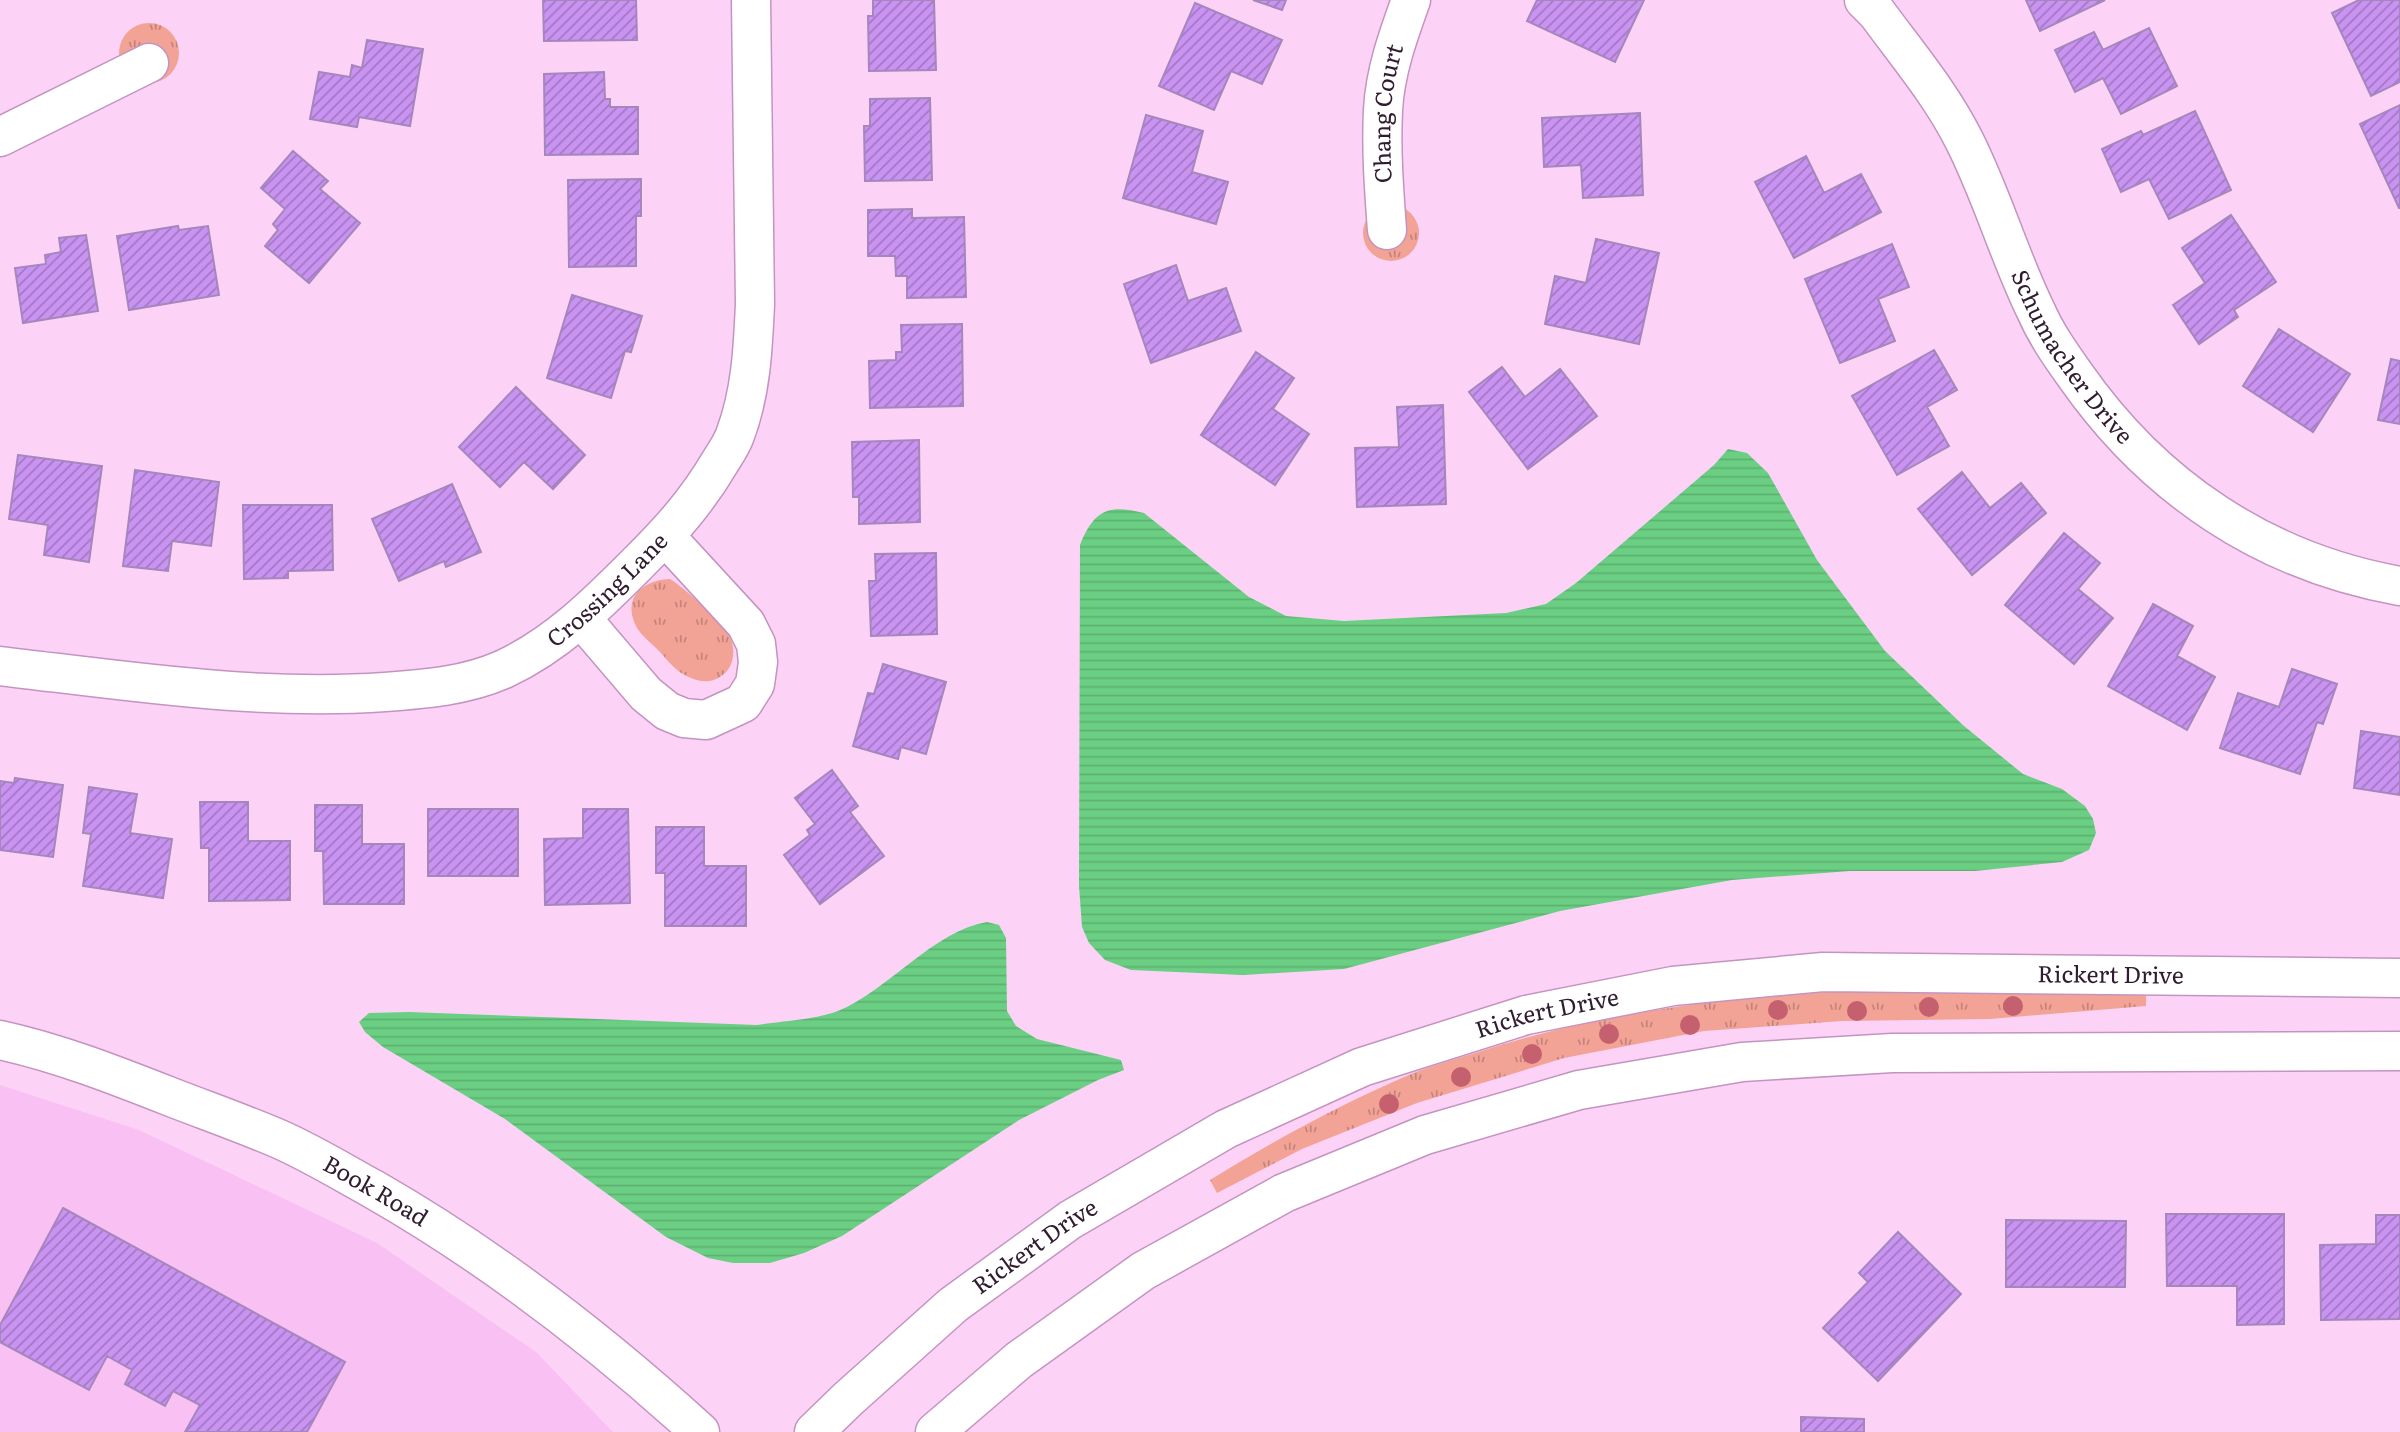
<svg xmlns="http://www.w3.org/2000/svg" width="2400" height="1432" viewBox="0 0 2400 1432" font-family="Literata,serif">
<defs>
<pattern id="grass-tufts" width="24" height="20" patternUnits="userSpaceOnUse" patternTransform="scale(1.75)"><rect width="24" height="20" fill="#f3a396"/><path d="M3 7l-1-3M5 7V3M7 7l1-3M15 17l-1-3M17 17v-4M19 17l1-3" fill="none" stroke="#c5847b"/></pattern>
<pattern id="water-rules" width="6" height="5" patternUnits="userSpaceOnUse" patternTransform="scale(1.75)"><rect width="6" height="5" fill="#6bcf83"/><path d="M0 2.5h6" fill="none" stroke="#5db171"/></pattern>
<pattern id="building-hatch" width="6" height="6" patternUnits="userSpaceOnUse" patternTransform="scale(1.75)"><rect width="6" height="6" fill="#c993f2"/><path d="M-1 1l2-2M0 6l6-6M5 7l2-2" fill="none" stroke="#a477c4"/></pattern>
</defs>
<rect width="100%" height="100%" fill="#fcd3f7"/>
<!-- built -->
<path fill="#f9c0f3" d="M0 1085 139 1130 377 1243 536 1352 613 1432H0Z"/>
<!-- grass -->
<path fill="url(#grass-tufts)" d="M119 53a30 30 0 1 1 60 0a30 30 0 1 1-60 0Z
M1363 233a28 28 0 1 1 56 0a28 28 0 1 1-56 0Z
M670 579C686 589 717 618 728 634 736 645 735 664 725 673 714 683 704 683 691 678 677 673 669 662 659 651 652 644 642 636 637 628 621 599 642 580 670 579Z
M1873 990 2146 992V1006L1990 1019 1842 1021 1704 1031 1564 1058 1417 1103 1302 1149 1217 1193 1210 1180C1275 1140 1341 1104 1411 1074 1431 1066 1452 1060 1472 1054 1602 1011 1737 995 1873 990Z"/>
<!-- water -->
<path fill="url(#water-rules)" d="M1728 449 1747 453 1768 473 1817 560 1885 651 1964 726 2023 774 2062 789 2085 806 2093 819 2096 833 2089 850 2062 862 1975 871H1850L1732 880 1560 911 1344 969 1243 975 1131 970 1105 960 1089 943 1082 927 1079 886 1080 545C1094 510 1108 504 1144 513L1249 597 1286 616 1344 621 1506 613 1546 604 1576 583 1714 465Z
M987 922 999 925 1006 938 1007 1011 1016 1026 1037 1039 1121 1060 1124 1070 1098 1080 1019 1120 842 1236 804 1253 770 1263H733L708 1258 666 1237 505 1119 383 1047 365 1032 359 1022 369 1013 409 1012 757 1025C783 1021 813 1020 838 1011 889 990 933 931 987 922Z"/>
<!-- building -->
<path fill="url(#building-hatch)" stroke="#a587bc" stroke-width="2" d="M543 0H636L637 40 544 41Z
M873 0H934L936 70 869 71 868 16H873Z
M1253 0H1286L1282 10Z
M1537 0H1644L1615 62 1527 21Z
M2026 0H2105L2040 31Z
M2359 0H2400V82L2371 96 2332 13Z
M1195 3 1282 40 1262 84 1231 71 1214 110 1159 86Z
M2149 28 2177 86 2121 114 2103 78 2075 92 2055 50 2094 32 2103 50Z
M367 40 423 49 410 126 359 117 357 127 310 119 319 72 350 77 352 65 362 68Z
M604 72 605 99H610V107H638V154L545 155 544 74Z
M930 98 932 180 865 181 864 126H870V99Z
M2400 105V208H2399L2360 124Z
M2195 111 2231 190 2169 219 2149 179 2121 192 2102 149 2141 131 2143 135Z
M1640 113 1643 195 1583 198 1581 165 1544 167 1542 118Z
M1146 115 1203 131 1192 172 1228 182 1216 224 1123 198Z
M293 151 328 181 320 189 360 223 309 283 265 246 278 230 273 224 285 209 261 188Z
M1806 156 1824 193 1861 174 1881 212 1794 258 1755 182Z
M641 179V216H636V266L569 267 568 180Z
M912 209V218L964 217 966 297 907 298V276H896L895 256H868V210Z
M2231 215 2276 282 2234 310 2238 317 2199 344 2173 305 2205 283 2182 248Z
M178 226 179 230 208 226 219 295 129 310 117 236Z
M86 235 98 311 23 323 15 268 46 264 45 255 61 252 59 238Z
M1596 239 1659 253 1639 344 1545 324 1555 276 1586 283Z
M1892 244 1909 287 1878 299 1895 341 1840 363 1805 279Z
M1176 265 1188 301 1226 288 1241 331 1151 363 1124 284Z
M572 295 642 316 631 352 625 351 611 398 547 378Z
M962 324 963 406 870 408 869 361 896 360V352H902L901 325Z
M2279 329 2350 374 2313 432 2243 386Z
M1934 350 1957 390 1927 407 1949 446 1897 475 1852 396Z
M1256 352 1294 378 1273 409 1309 434 1275 485 1201 435Z
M2391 359 2400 361V424L2378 420Z
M1502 367 1525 397 1560 369 1597 416 1528 469 1469 392Z
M516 387 585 455 553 489 524 462 500 487 459 447Z
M1443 405 1446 504 1357 507 1355 448 1399 447 1397 407Z
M919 440 920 522 859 524V497H853L852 442Z
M18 455 102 466 89 562 44 555 48 525 9 519Z
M135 470 219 482 211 546 172 541 168 571 123 566Z
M1962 472 1990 508 2021 483 2046 513 1972 575 1918 509Z
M452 484 481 552 446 567 444 561 399 581 372 519Z
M243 505H332L333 570 288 571V578L244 579Z
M2064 533 2100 563 2078 589 2113 618 2074 664 2005 605Z
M936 553 937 634 871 636 869 581H876L875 554Z
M2153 604 2193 626 2177 656 2215 677 2187 730 2108 686Z
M883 664 946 682 926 754 901 747 898 759 853 746 868 693 874 694Z
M2292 669 2337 684 2323 724 2317 722 2300 774 2220 748 2238 693 2279 707Z
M2361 731 2400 737V795L2354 788Z
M832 770 858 806 850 812 884 856 820 904 784 855 810 835 807 830 815 824 795 798Z
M15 778 63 785 53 857 0 850V781L14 783Z
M89 787 137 794 130 833 172 839 163 898 83 886 91 834 83 833Z
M200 802H248V841H290V900L209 901V848H201Z
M315 805H362V844H404V904H324L323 851H315Z
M428 809H518V876H428Z
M583 809H628L630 903 545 905 544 839 583 838Z
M656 827H704V866H746V926H665V873H656Z
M63 1208 345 1362 307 1432H185L200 1405 173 1391 165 1406 125 1384 132 1370 107 1356 89 1390 0 1342V1325Z
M2166 1214H2284V1324L2237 1325V1286H2167Z
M2376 1215H2400V1319L2321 1320 2320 1245 2376 1244Z
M2006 1220 2126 1221 2125 1287H2006Z
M1898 1232 1961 1294 1878 1381 1823 1328 1868 1282 1859 1273Z
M1801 1417 1864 1419V1432H1801Z"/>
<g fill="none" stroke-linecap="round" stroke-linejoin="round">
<!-- minor casing -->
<g stroke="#c494c0" stroke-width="41">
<g id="minor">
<path id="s1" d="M1864 0 1877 13C1907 54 1941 94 1964 140 1992 195 2009 256 2036 311 2046 334 2060 354 2075 375 2153 487 2264 562 2400 586"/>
<path d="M0 137 149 63"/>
<path id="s2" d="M1387 230C1384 190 1381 150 1383 110 1385 72 1398 36 1411 0"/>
<path d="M582 619 646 694 667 711 684 718 706 720 743 703 755 684 758 662 756 644 746 624 665 536"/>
<path id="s3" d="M0 666C128 681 257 701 385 692 426 689 466 686 504 669 558 644 599 602 640 561 672 529 697 501 720 462 725 454 732 444 735 435 751 393 753 348 755 304L751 0"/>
<path id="s4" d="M0 1040C59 1053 115 1075 171 1097 207 1111 244 1124 279 1139 311 1153 342 1172 373 1189 492 1257 599 1340 700 1432"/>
<path id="s5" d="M814 1432 848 1399 953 1305 1070 1220 1226 1129 1362 1067 1526 1015 1673 986 1823 972 2400 978"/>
<path d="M935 1432 1019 1360 1143 1271 1284 1193 1425 1135 1579 1090 1742 1062 1892 1053 2400 1051"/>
</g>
</g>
<!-- minor -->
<use href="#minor" stroke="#fff" stroke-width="38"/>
</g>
<!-- trees -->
<g fill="#c5616f">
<circle cx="2013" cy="1006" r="10"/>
<circle cx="1929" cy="1007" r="10"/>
<circle cx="1778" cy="1010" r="10"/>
<circle cx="1857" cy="1011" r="10"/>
<circle cx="1690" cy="1025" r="10"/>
<circle cx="1609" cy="1034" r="10"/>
<circle cx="1532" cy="1054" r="10"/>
<circle cx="1461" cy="1077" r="10"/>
<circle cx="1389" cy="1104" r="10"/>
</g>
<g text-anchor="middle" stroke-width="6" stroke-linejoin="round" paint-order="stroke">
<!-- street labels -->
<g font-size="23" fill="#2f1c2e" stroke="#fff">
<text dy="8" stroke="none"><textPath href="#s2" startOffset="117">Chang Court</textPath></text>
<text dy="8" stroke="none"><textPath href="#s1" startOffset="416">Schumacher Drive</textPath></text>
<text dy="8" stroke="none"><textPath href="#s3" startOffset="639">Crossing Lane</textPath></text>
<text dy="8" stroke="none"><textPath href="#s5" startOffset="1423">Rickert Drive</textPath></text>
<text dy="8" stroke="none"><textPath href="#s5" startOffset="856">Rickert Drive</textPath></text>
<text dy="8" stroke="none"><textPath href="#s4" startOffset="406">Book Road</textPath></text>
<text dy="8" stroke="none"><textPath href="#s5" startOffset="289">Rickert Drive</textPath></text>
</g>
</g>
</svg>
